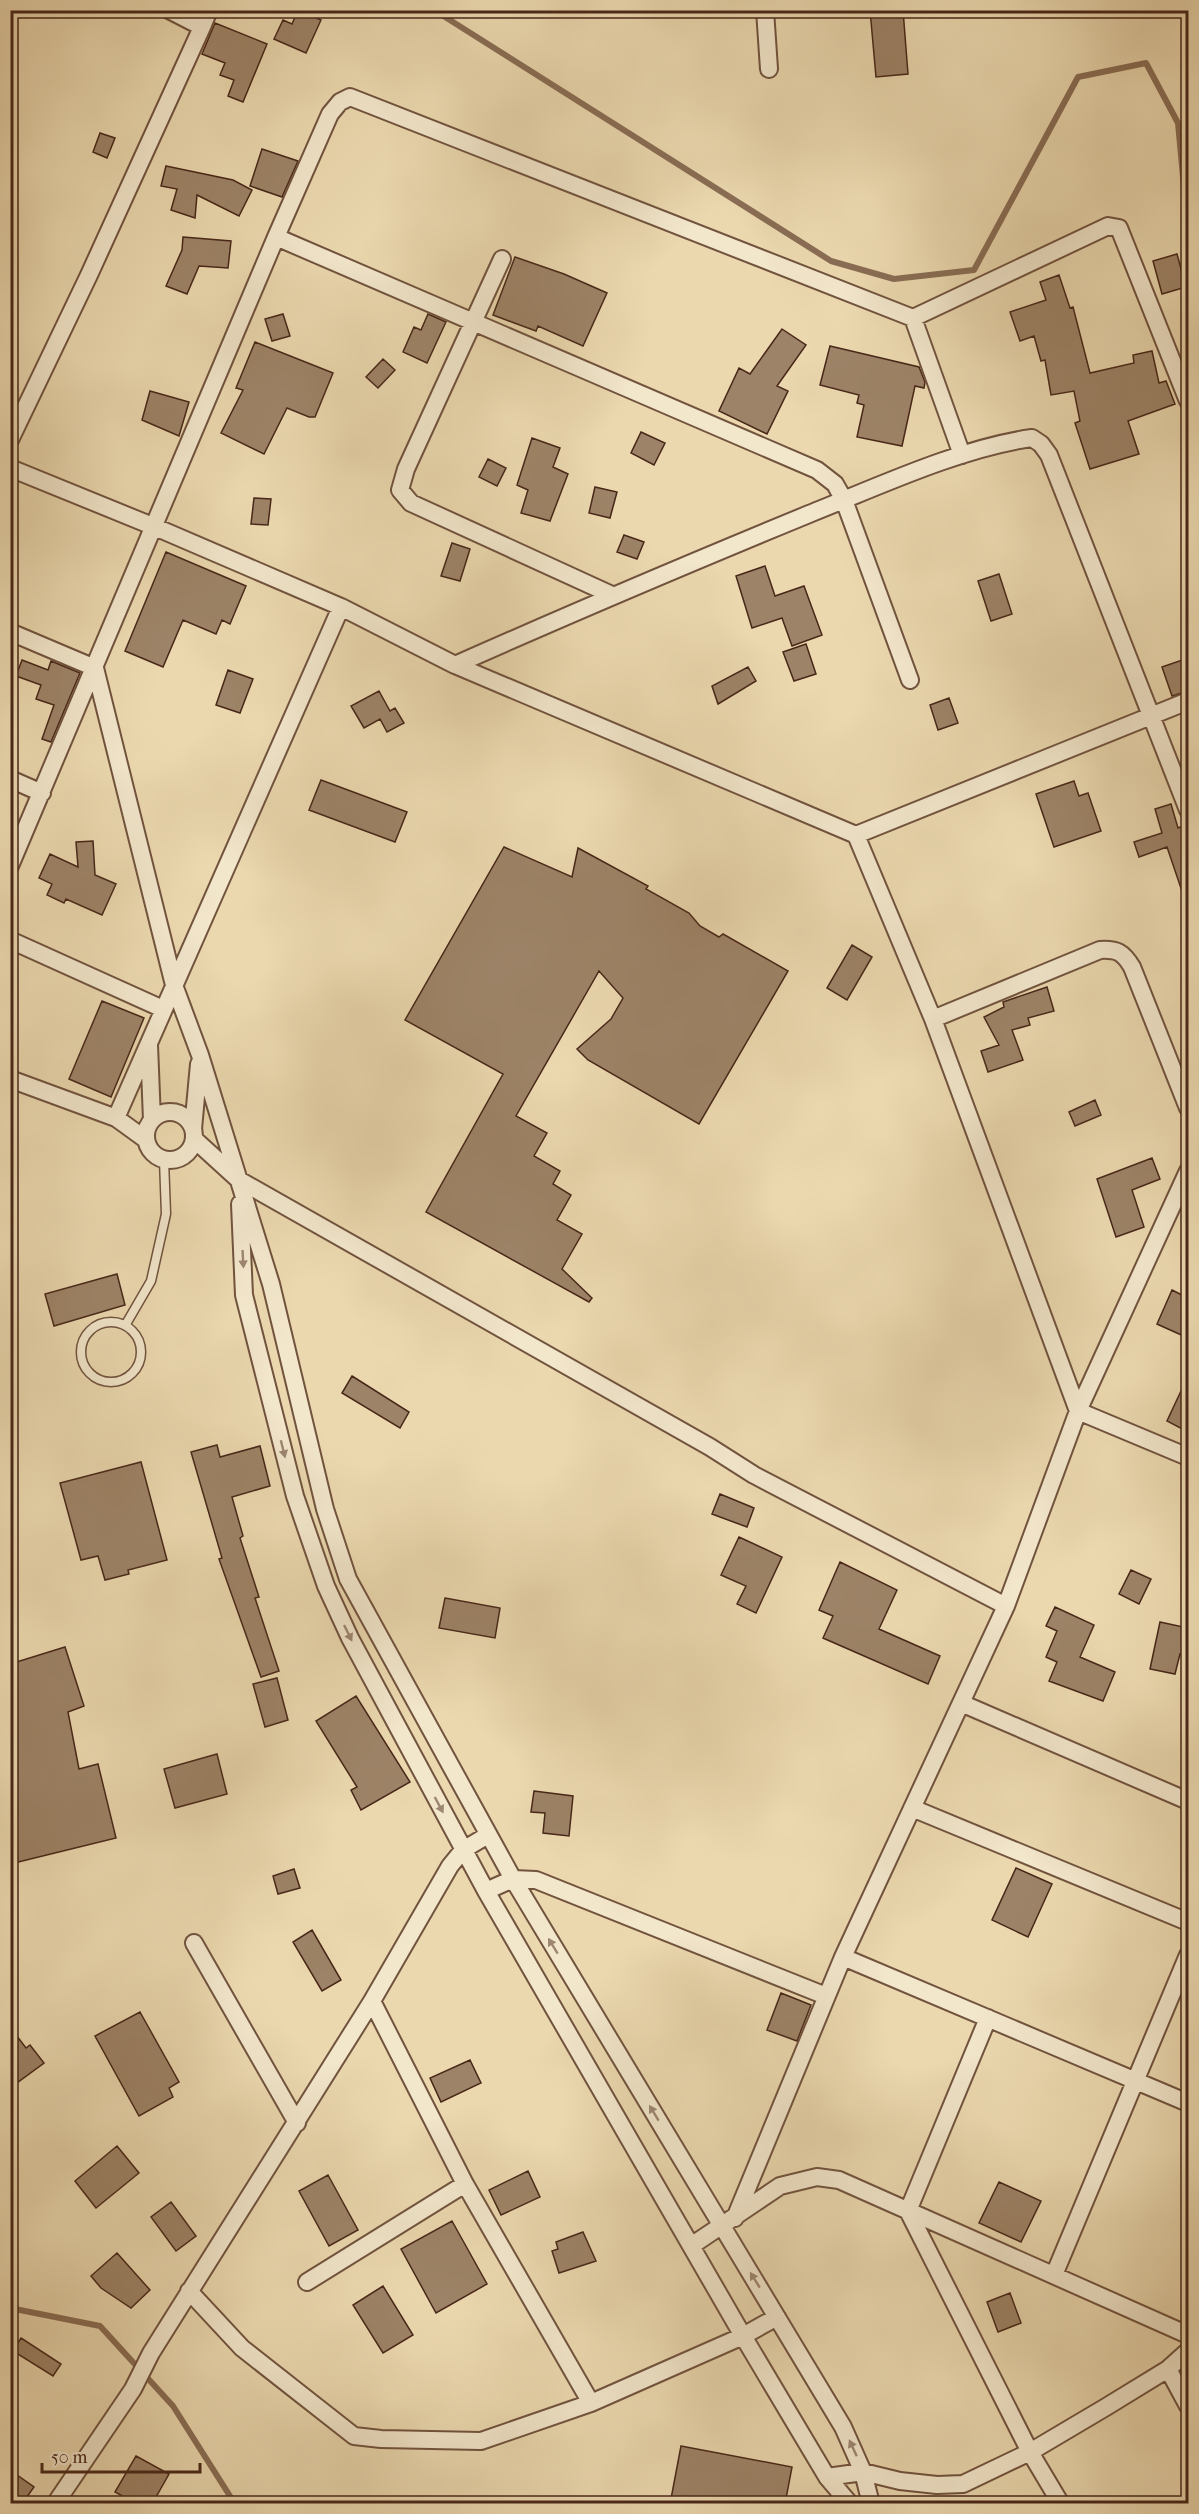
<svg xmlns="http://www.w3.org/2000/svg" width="1199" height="2514" viewBox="0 0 1199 2514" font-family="'IM FELL French Canon',serif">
<rect width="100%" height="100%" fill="#ebd8af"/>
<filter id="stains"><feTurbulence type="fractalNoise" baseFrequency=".00333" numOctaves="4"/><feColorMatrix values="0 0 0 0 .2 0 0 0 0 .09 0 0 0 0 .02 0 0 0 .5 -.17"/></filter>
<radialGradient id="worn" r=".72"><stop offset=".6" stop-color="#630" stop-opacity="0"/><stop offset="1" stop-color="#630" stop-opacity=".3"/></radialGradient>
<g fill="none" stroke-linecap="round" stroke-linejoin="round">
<!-- stream -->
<path stroke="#896d54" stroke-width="6" d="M434 10 831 261 894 279 974 270 1078 77 1146 63 1178 123 1188 230
M10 2308 100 2326 173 2406 235 2504"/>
</g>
<!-- building -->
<path fill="#9d8367" stroke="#482719" stroke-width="1.5" d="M298 10 321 20 306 53 274 39 283 20 292 24Z
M870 10H903L908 74 876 77Z
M215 23 267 44 243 102 228 96 234 80 220 75 225 63 202 54Z
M100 133 115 138 107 158 93 152Z
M262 149 298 161 282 197 250 186Z
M166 166 233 180 252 190 239 216 197 195 195 218 171 210 177 189 161 186Z
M183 237 231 241 228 268 199 266 187 294 166 286 182 250Z
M1177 254 1186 287 1162 294 1153 261Z
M515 257 564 274 607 293 583 346 538 326 536 331 493 315Z
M1059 275 1070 308 1073 307 1090 373 1134 363 1133 355 1152 351 1159 383 1166 381 1175 404 1128 421 1139 454 1090 469 1075 423 1080 421 1074 391 1051 395 1045 360 1041 361 1034 336 1020 341 1010 312 1046 300 1040 282Z
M283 314 290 336 272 341 265 319Z
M428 314 446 322 427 363 403 352 414 327 421 330Z
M782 329 806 345 777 386 788 391 767 434 719 411 739 368 750 374Z
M255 342 333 373 315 417H309L287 408 264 454 221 433 243 390 236 388Z
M830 346 919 367 925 382 924 388 915 386 902 446 857 437 864 405 857 403 859 395 820 385Z
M383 359 395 370 378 388 366 377Z
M150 391 189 402 179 436 142 420Z
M641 432 665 443 654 465 631 453Z
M532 438 560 448 553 467 568 474 550 521 521 513 528 490 517 485Z
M488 459 506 468 497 486 479 477Z
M595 487 617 492 610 518 589 513Z
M254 498 271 499 268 525 251 524Z
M624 535 644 542 637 559 617 552Z
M452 543 470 549 460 581 441 576Z
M166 552 246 586 230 624 222 620 216 634 183 620 163 667 125 651Z
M765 566 775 596 804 586 822 635 792 646 782 618 752 628 736 576Z
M999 574 1012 614 991 621 978 581Z
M806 644 816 674 794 681 783 652Z
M1188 658V691L1172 696 1162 667Z
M22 660 48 670 51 661 80 673 51 742 42 739 54 705 36 699 41 685 16 676Z
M748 667 756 681 718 704 712 686Z
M228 670 253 679 240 713 216 705Z
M379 691 390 711 395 708 404 723 387 732 380 719 364 728 351 706Z
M949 698 958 723 938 730 930 705Z
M321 780 407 812 395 842 309 810Z
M1074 781 1079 796 1088 793 1101 831 1054 847 1036 794Z
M1171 804 1178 828 1185 825 1188 836V840L1182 842 1183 846 1188 845V903H1186L1167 847 1139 857 1134 842 1162 833 1155 809Z
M93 841 95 875 116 884 102 915 66 899 64 903 47 895 52 884 39 878 50 854 78 867 76 842Z
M504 847 572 877 578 848 648 886 646 889 689 913 700 926 719 937 723 934 788 971 699 1124 588 1060 577 1049 611 1019 623 998 599 971 516 1116 547 1133 534 1156 560 1171 553 1184 571 1195 557 1220 582 1234 562 1269 592 1298 589 1302 426 1212 503 1074 405 1020Z
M852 945 872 957 847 1000 827 988Z
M1047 987 1054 1011 1028 1018 1030 1025 1012 1030 1023 1060 988 1072 981 1051 999 1045 984 1017 1004 1007 1003 1002Z
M102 1001 144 1018 111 1097 69 1079Z
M1095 1100 1101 1115 1075 1126 1069 1112Z
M1152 1158 1160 1179 1132 1190 1144 1227 1116 1237 1097 1179Z
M117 1274 125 1305 54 1326 45 1294Z
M1172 1290 1188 1298V1338L1157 1324Z
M352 1376 409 1412 400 1428 342 1393Z
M1188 1376V1432L1167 1421Z
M217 1445 220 1457 260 1446 270 1486 232 1497 243 1536 240 1538 259 1597 255 1598 279 1671 261 1677 219 1559 222 1558 191 1452Z
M141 1462 167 1560 128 1570 129 1574 105 1580 98 1556 81 1560 60 1483Z
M720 1494 754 1508 747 1527 712 1514Z
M739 1537 782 1557 756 1613 737 1604 746 1586 721 1575Z
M840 1562 897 1590 879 1629 940 1656 928 1684 823 1638 833 1616 819 1610Z
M1131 1570 1151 1579 1139 1604 1119 1594Z
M445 1598 500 1608 495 1638 439 1628Z
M1055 1607 1094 1625 1080 1657 1115 1672 1103 1701 1049 1681 1057 1662 1046 1657 1057 1631 1046 1626Z
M1160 1622 1188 1628V1656L1180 1654 1175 1674 1150 1669Z
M65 1647 84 1706 68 1712 79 1769 98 1764 116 1838 10 1864V1664Z
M277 1678 288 1720 265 1727 253 1684Z
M356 1696 410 1782 361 1810 351 1790 357 1787 316 1721Z
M217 1754 227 1794 175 1808 164 1769Z
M534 1791 573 1796 569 1836 543 1833 545 1813 531 1812Z
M1016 1868 1052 1884 1028 1937 992 1920Z
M294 1869 300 1888 278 1894 273 1876Z
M312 1930 341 1980 322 1991 293 1942Z
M781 1993 811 2005 797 2041 767 2030Z
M140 2012 179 2082 169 2088 173 2097 139 2116 95 2036Z
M10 2027 26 2048 30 2045 44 2063 10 2088Z
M470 2060 481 2083 441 2102 430 2078Z
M117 2146 139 2173 96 2208 75 2181Z
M528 2171 540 2197 501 2215 489 2190Z
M328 2175 358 2230 329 2246 299 2191Z
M999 2182 1041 2201 1021 2242 979 2223Z
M171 2202 196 2236 176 2251 151 2217Z
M452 2221 487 2284 436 2313 401 2249Z
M583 2232 596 2261 559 2273 552 2251 558 2249 556 2242Z
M117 2253 150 2290 131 2308 101 2288 91 2276Z
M383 2286 413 2335 383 2353 353 2305Z
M1010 2293 1021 2323 998 2332 987 2302Z
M21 2338 61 2364 53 2376 13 2351Z
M681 2446 792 2467 785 2504H670Z
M136 2456 169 2474 152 2504H137L115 2492Z
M10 2470 34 2487 22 2504H10Z"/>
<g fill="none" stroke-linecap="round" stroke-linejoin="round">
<!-- lane casing -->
<g stroke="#71533e" stroke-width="11">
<path id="lane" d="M81 1352a30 30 0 1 1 60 0a30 30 0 1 1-60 0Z
M126 1324 151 1281 166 1214 164 1160"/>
</g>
<!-- street casing -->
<g stroke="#71533e" stroke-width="20">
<path id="street" d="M765 10 769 69
M202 27 209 10
M276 237 817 470 835 484 844 500 910 680
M502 259 406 469 400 490 411 503 612 595
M10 440 89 275 202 27 169 10
M962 455 913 318 1108 226 1119 228 1188 401
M10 468 155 527 341 607 455 665 856 835 933 1019 1078 1411 1006 1606 843 1957 735 2218
M10 632 95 668 174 985 200 1055 271 1284 325 1509 348 1579 513 1879 843 2427 863 2472 871 2504
M455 665C572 613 690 563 809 514 877 487 960 448 1032 438L1041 444 1049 455 1188 810
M10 779 42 793
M856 835 1188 701
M10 866 276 237 330 114 340 102 350 97 913 318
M10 940 163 1009
M933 1019 1100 950C1117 949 1123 952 1132 967L1188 1108
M149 1045 152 1120
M10 1079 116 1118 145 1139
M146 1136a24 24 0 1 1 48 0a24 24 0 1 1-48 0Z
M116 1118 341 607
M193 1129 199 1064
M194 1139 239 1180 710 1447 754 1475 1006 1606
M1188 1171 1078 1411 1188 1457
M240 1204 244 1295 295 1496 326 1586 350 1638 486 1891 743 2336 827 2477 850 2504
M961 1703 1188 1801
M912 1808 1188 1922
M486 1891 513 1879 536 1880 826 1996
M194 1943 297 2123
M843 1957 1188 2103
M372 2001 465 2184 591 2403 743 2336 777 2317
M988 2018 908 2211 1030 2452 1061 2504
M691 2246 780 2186 817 2177 839 2180 1188 2335
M1054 2275 1188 1955
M307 2282 465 2184
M189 2291 242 2348 354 2436 381 2439 481 2441 591 2403
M1168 2369 1188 2406
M827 2477 863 2472 900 2481 937 2485 963 2484 1030 2452 1106 2407 1168 2369 1188 2351
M55 2504 133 2389 151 2353 372 2001 450 1866 463 1850 488 1835"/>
</g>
<!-- lane -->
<use href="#lane" stroke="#f2e6cb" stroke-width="8"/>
<!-- street -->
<use href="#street" stroke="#f2e6cb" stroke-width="16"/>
</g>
<!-- one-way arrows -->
<defs><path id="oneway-solid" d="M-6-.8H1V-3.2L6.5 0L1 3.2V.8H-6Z" transform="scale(1.5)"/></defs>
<g fill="#9d8672">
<use href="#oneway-solid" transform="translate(243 1259) rotate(87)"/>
<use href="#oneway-solid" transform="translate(283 1449) rotate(76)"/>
<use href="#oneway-solid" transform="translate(348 1633) rotate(64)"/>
<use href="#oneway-solid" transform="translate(439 1805) rotate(62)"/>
<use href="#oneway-solid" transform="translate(553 1946) rotate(-121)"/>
<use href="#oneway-solid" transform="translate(654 2113) rotate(-121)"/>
<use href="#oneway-solid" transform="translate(755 2280) rotate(-122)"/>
<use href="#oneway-solid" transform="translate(853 2448) rotate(-115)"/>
</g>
<!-- margin -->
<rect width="1199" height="2514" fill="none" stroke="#ebd8af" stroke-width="36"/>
<rect x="12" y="12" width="1175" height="2490" fill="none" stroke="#482719" stroke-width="3"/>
<rect x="18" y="18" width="1163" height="2478" fill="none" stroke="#482719" stroke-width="1.5"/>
<!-- scale -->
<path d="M42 2463v9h158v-9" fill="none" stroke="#482719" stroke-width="3"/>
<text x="51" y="2463" font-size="18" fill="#482719" stroke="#f2e6cb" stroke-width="4.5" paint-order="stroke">50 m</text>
<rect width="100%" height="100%" filter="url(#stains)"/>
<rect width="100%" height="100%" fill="url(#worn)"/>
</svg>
